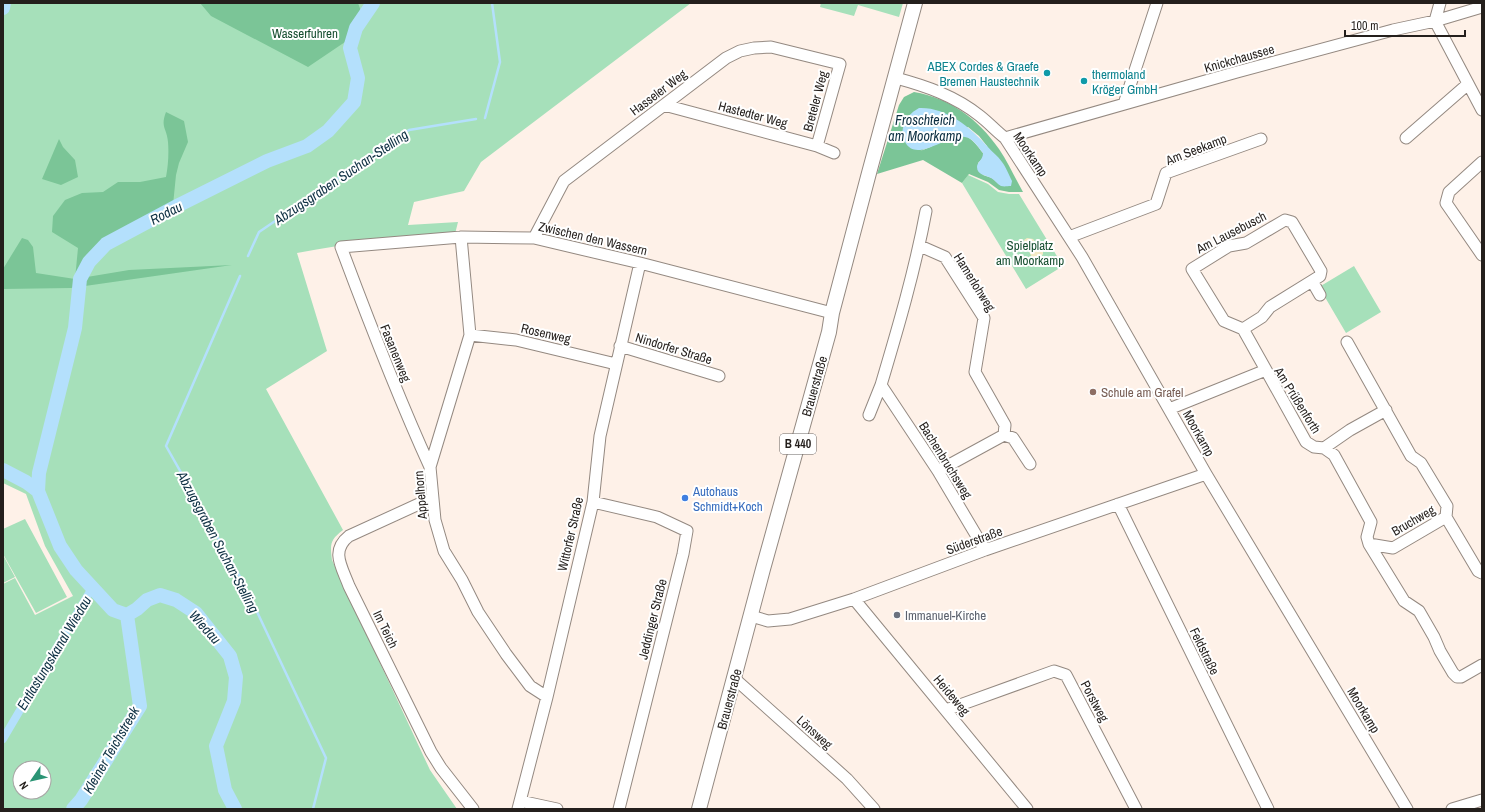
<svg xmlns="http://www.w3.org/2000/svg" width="1485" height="812" viewBox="0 0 1485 812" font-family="'Archivo Narrow',sans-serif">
<rect width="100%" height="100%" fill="#fef1e8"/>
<!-- green -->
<path fill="#a6e0ba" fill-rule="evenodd" d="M3 3H691L481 162 464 191 414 202 408 225 458 222 455 234C402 237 349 243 297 253L327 351 266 389 343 530C330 540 330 544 332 560L430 770 457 809H3V584L15 578 35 615 73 596 45 546 26 494 3 483ZM20 768H44V792H20Z
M821 3H903L899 17 858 5 854 16 820 7Z
M968 175 988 184 998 192 1009 194H1019L1063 266 1026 289 962 183Z
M1354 266 1381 312 1346 333 1319 287Z
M25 519 67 597 36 613 3 554V529Z
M3 555 15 577 3 583Z"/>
<!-- forest -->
<path fill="#7bc597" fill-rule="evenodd" d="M200 3H358L362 14 345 42 308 67 211 16Z
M914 92C950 98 978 119 999 149 1008 162 1015 178 1023 192H1009L999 190 988 182 969 174 962 183 923 160 877 174 899 105 904 97ZM968 127 979 136 987 146 1000 185 992 178 983 175 978 163 983 158V153C978 147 972 138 965 136 953 134 931 148 920 151Z
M166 112 184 121 188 142 179 163 176 175 173 205 103 242 86 261 75 279 129 270 232 265 71 288 3 289V269L22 238 28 240 33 247 36 273 75 279 78 248 52 232 53 216 65 200 82 193 103 192 118 182H140L166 177C168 166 169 154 168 142 167 128 160 128 166 112Z
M59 139 63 147 75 160 78 177 61 185 42 179Z"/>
<!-- sand -->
<path fill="#f4eac5" d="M1027 238 1033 239 1043 251V254L1039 260 1034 261C1032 258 1025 243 1024 240Z"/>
<!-- water -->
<path fill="#b4e0fc" d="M919 108C946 107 970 127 987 146 992 152 998 156 1002 162 1006 167 1009 175 1012 181L1011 186C1007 186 1005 187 1001 186 997 184 995 180 991 178 986 175 977 175 977 167 977 162 983 160 983 153 978 147 973 138 965 137 947 133 917 164 905 142 901 135 902 127 906 121 908 115 914 111 919 108Z"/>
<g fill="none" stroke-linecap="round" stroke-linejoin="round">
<!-- stream -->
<path stroke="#b4e0fc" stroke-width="2.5" d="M485 118 500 62 492 3
M248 256 259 232 409 130 476 119
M240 276 166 446 243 582 326 758 313 809"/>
<!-- canal -->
<path stroke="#b4e0fc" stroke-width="8" d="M3 739 92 588"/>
<!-- river -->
<path stroke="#b4e0fc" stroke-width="14" d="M3 8 4 3
M3 470 26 482 38 491 60 546 76 570 113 610 127 615 137 609 147 600 160 595 176 600 196 613 230 656 236 677 234 701 216 746 225 790 235 809
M38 491 39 473 75 328 80 279 89 262 106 244 179 205 267 161 307 146 328 131 354 102 358 78 350 48 356 28 373 3
M73 809 81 800 140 706 127 615"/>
<!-- minor casing -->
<g stroke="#948981" stroke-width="13">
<path id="minor" d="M1440 3 1435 21 1482 110
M896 78C926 86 955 96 980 116 989 123 996 131 1005 138L1082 257 1206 474 1407 809
M1124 104 1157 3
M664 105 817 146 834 153
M1005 138 1237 72 1393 30 1435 21 1482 7
M1406 138 1468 84
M1482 162 1449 192 1446 203 1482 255
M926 211C915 270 898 328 881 385L938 471 985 550
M461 237 470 335 430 467 435 520 444 551 462 580 478 612 506 654 530 686 547 697
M1069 237 1156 204 1166 173 1261 139
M534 238 564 181 726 58 740 51 754 48 771 47 840 64 817 146
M920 246 945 257 984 318 975 372 1005 425 1004 435 1013 438 1030 464
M1312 281 1320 295
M1243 329 1224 321 1192 269 1229 246 1246 243 1285 220 1292 222 1321 271 1320 276 1270 307 1262 317 1243 329 1266 370
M470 335 516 340 616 364
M1347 342 1411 456 1421 463 1447 506 1446 517 1478 571 1482 573
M620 346 719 376
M1169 409 1266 370 1306 442 1314 447 1324 448 1334 455 1371 522 1367 537 1369 544 1404 601 1419 611 1434 637 1440 651 1453 673 1457 677H1461L1482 665
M869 415 881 385
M1324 448 1350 430 1386 410
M430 467C397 395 369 322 341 247L461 237 534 238 640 263 832 313
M938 471 1004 435
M432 498 349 536C330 551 342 567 349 586L431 752 441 768 473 809
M593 502 657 517 687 531 683 554 619 809
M1118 504 1268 809
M1369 544 1393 548 1446 517
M854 599 1027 809
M751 616 768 621 790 619 854 599 985 550 1206 474
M735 679 847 779 874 809
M946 710 1054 671 1066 675 1136 809
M520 801 557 809
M518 809 547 697 593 502 600 436 640 263
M1452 809 1482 800"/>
</g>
<!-- major casing -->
<g stroke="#948981" stroke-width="16">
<path id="major" d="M699 809 763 569 829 332 832 313 869 173 915 3"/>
</g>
<!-- minor -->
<use href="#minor" stroke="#fff" stroke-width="11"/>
<!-- major -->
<use href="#major" stroke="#fff" stroke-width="14"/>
</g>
<!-- markers -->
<g fill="#0f9aa8" stroke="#fff" stroke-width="1.5">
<circle cx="1047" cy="73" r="4"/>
<circle cx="1084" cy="81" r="4"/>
</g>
<circle fill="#8d6e63" stroke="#fff" stroke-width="1.5" cx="1093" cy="392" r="4"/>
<circle fill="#3f7fe0" stroke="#fff" stroke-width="1.5" cx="685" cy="498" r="4"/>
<circle fill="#6b7280" stroke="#fff" stroke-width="1.5" cx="897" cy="615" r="4"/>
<g text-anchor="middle" stroke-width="4" stroke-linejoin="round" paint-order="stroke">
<!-- shield labels -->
<rect fill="#fff" stroke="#666260" stroke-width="1" x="780" y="434" width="36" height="20" rx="3"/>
<g font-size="12" font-weight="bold" fill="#241f1c">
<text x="798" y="448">B 440</text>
</g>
<!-- park labels -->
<g font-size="13" fill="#174f31" stroke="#fff">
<text x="305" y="38">Wasserfuhren</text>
<text x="1030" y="250">Spielplatz<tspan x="1030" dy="15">am Moorkamp</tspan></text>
</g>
<!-- street labels -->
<g font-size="13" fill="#241f1c" stroke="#fff">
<text transform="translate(1239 58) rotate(-16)" y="5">Knickchaussee</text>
<text transform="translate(658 92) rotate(-37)" y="5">Hasseler Weg</text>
<text transform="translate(815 101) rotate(-75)" y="5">Breteler Weg</text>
<text transform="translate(753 114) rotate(15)" y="5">Hastedter Weg</text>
<text transform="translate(1196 149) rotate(-21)" y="5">Am Seekamp</text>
<text transform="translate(1031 154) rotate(56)" y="5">Moorkamp</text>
<text transform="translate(1231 232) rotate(-27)" y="5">Am Lausebusch</text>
<text transform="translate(593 238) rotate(13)" y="5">Zwischen den Wassern</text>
<text transform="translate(975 282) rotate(58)" y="5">Hamerlohweg</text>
<text transform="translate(546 333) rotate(13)" y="5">Rosenweg</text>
<text transform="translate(674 348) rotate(17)" y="5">Nindorfer Straße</text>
<text transform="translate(396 353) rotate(68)" y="5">Fasanenweg</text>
<text transform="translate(814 386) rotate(-74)" y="5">Brauerstraße</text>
<text transform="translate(1298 400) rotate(58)" y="5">Am Prüßenforth</text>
<text transform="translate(1199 433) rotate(61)" y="5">Moorkamp</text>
<text transform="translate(946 460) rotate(58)" y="5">Bachenbruchsweg</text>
<text transform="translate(420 495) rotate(-95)" y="5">Appelhorn</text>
<text transform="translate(1413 520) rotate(-30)" y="5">Bruchweg</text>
<text transform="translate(570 534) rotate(-77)" y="5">Wittorfer Straße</text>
<text transform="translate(974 540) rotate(-20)" y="5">Süderstraße</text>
<text transform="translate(652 619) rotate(-76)" y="5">Jeddinger Straße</text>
<text transform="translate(386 629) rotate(64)" y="5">Im Teich</text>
<text transform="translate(1205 651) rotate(64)" y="5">Feldstraße</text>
<text transform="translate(952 695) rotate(50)" y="5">Heideweg</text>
<text transform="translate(729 699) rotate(-75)" y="5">Brauerstraße</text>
<text transform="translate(1095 701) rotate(62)" y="5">Porstweg</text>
<text transform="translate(1364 710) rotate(59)" y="5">Moorkamp</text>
<text transform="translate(815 732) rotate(42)" y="5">Lönsweg</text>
</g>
<!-- culture labels -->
<g font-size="13" fill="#0d838f" stroke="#fff" text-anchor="end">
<text x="1039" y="71">ABEX Cordes &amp; Graefe<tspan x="1039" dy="15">Bremen Haustechnik</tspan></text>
<text x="1092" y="79" text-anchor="start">thermoland<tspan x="1092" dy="15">Kröger GmbH</tspan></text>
</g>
<!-- education labels -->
<g font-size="13" fill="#785e54" stroke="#fff" text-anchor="start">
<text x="1101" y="397">Schule am Grafel</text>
</g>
<!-- shop labels -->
<g font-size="13" fill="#366cbe" stroke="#fff" text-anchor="start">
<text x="693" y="496">Autohaus<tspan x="693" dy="15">Schmidt+Koch</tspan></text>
</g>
<!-- worship labels -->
<g font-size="13" fill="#5b616d" stroke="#fff" text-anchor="start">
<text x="905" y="620">Immanuel-Kirche</text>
</g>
<!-- water labels -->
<g font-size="14" font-style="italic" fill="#0d2f42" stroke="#fff">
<text x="925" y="125">Froschteich<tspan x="925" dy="16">am Moorkamp</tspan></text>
<text transform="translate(341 177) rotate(-34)" y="5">Abzugsgraben Suchan-Stelling</text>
<text transform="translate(166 213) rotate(-27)" y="5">Rodau</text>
<text transform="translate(218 542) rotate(62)" y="5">Abzugsgraben Suchan-Stelling</text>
<text transform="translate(205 627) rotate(48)" y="5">Wiedau</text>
<text transform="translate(54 653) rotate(-59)" y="5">Entlastungskanal Wiedau</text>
<text transform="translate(111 750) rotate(-60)" y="5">Kleiner Teichstreek</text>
</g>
</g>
<!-- border -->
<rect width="1485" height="812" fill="none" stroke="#241f1c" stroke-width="8"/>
<!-- north arrow -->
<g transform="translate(32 780) rotate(236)"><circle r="19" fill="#ffffff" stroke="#a7a5a4"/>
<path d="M0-3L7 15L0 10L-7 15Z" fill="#2a9474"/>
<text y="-6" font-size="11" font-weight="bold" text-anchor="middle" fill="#241f1c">N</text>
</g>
<!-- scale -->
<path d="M1345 30v6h120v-6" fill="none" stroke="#241f1c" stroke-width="2"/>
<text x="1351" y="30" font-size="12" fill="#241f1c" stroke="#ffffff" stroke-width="3" paint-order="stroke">100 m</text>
</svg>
